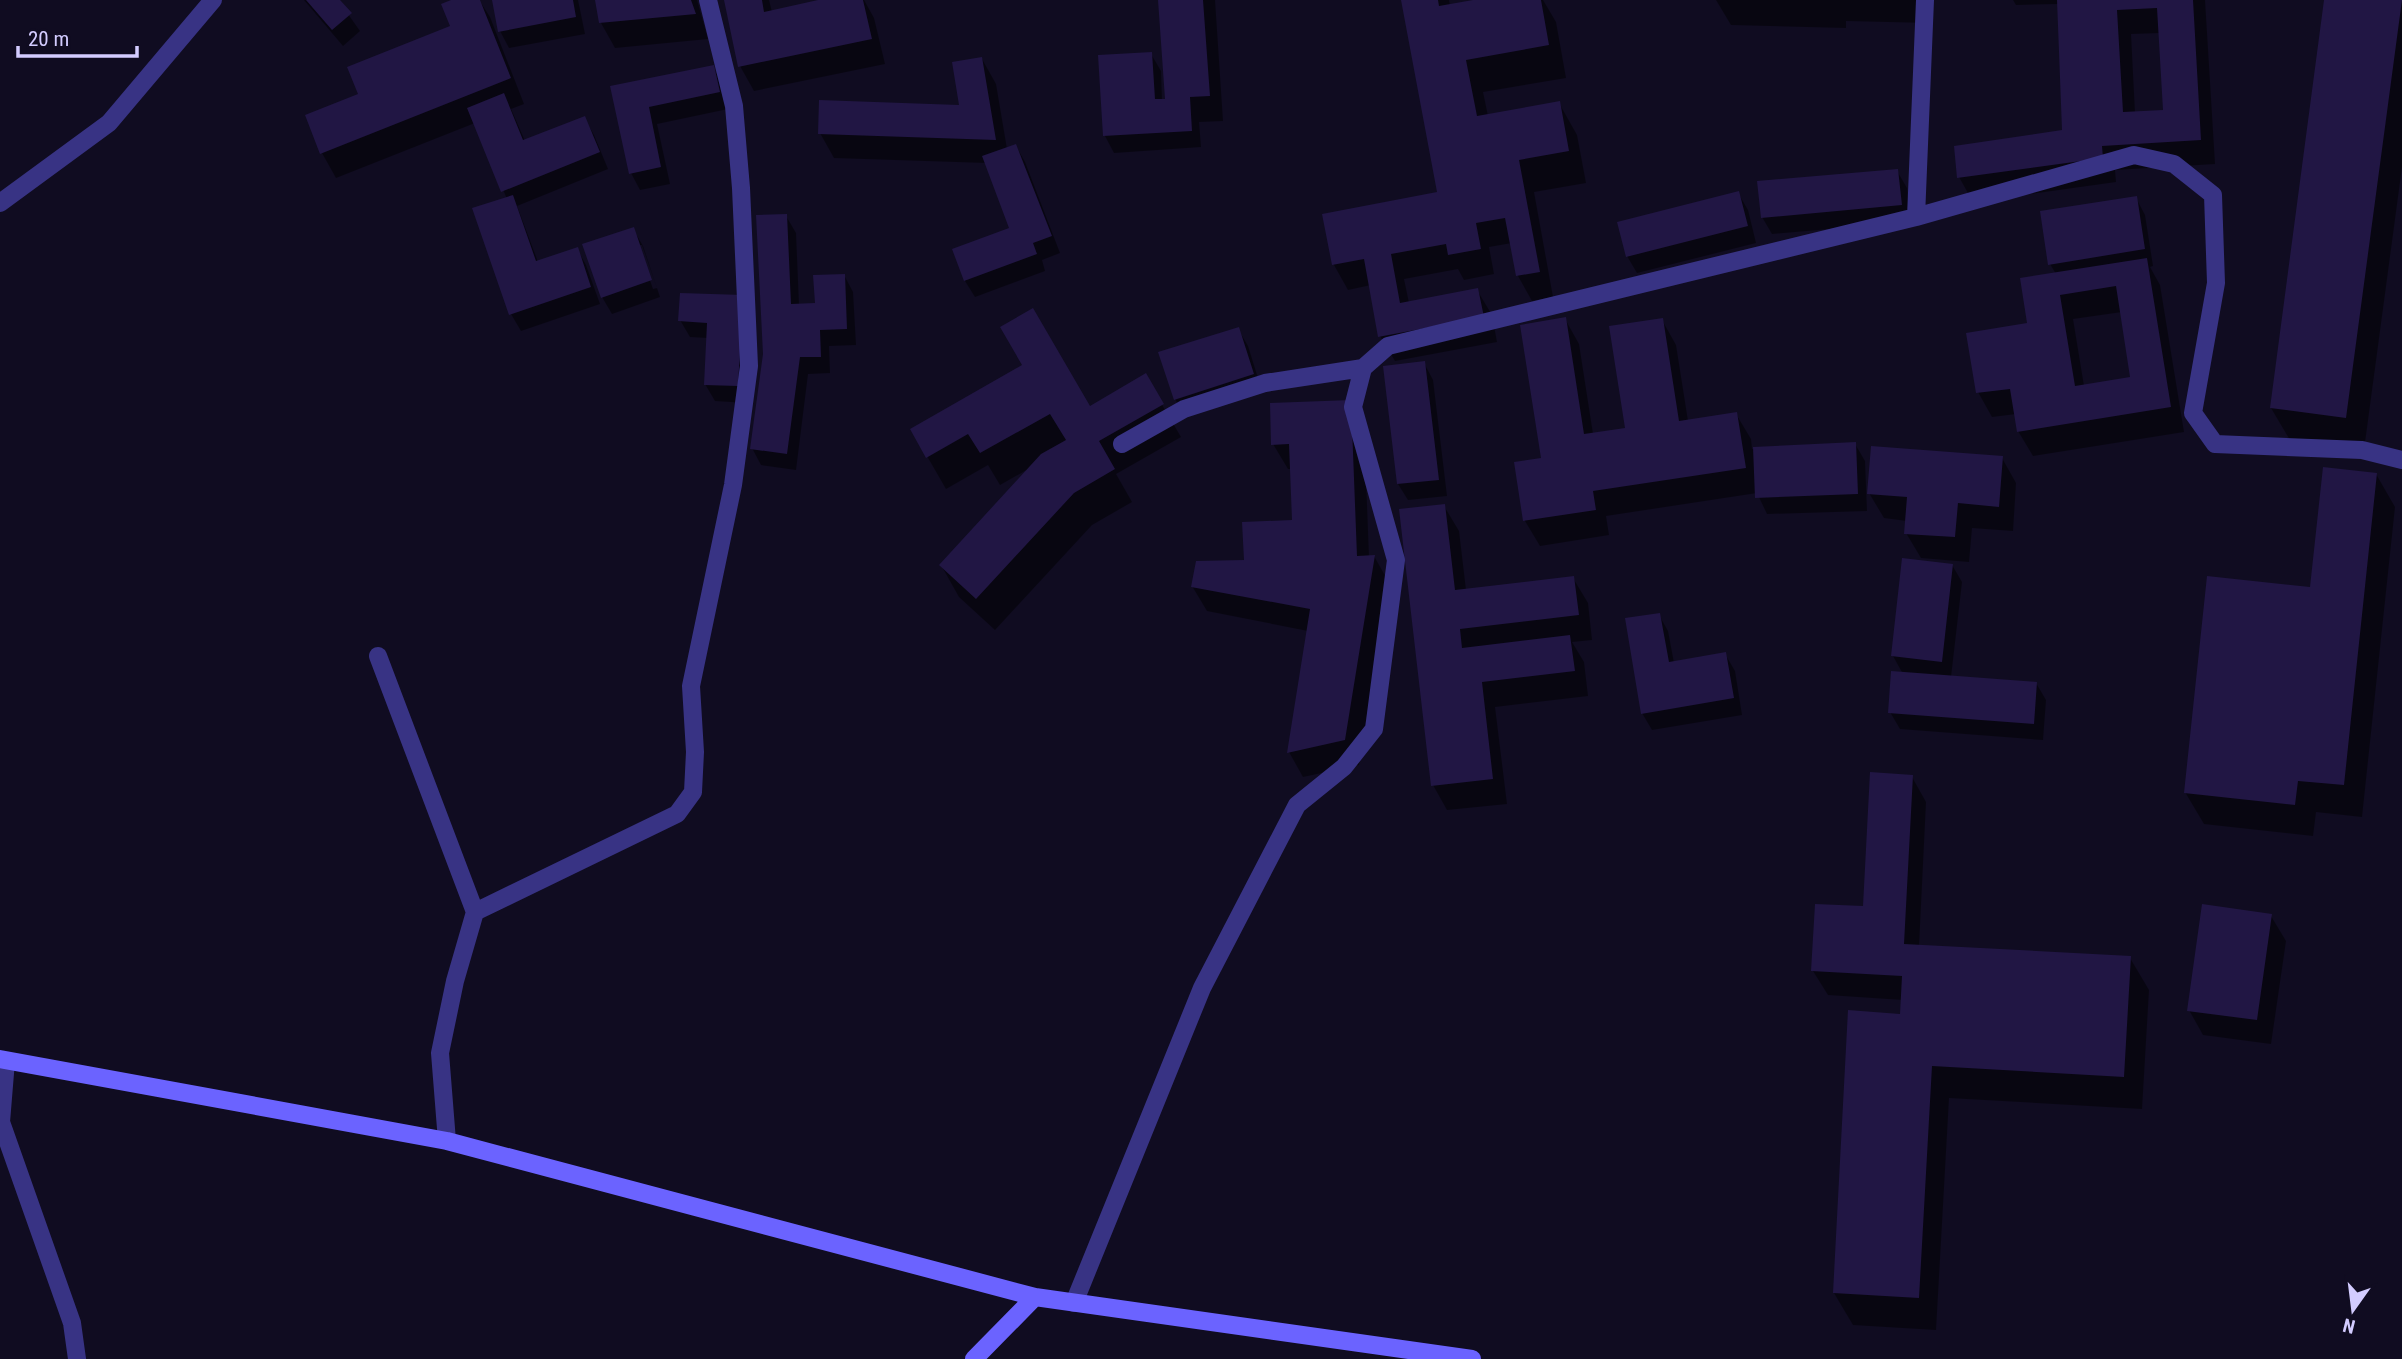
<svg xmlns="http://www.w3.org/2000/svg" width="2402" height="1359" viewBox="0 0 2402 1359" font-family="'Roboto Condensed',sans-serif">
<rect width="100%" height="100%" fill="#100c21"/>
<!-- shadow -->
<path fill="#0007" fill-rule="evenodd" d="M304 0H338L360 31 343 46Z
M456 0H479L490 17 524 104 511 109 525 141 584 118 594 135 608 169 517 206 538 262 577 249 586 265 600 304 521 331 511 314 507 199 475 123 336 178 322 153 360 95 452 27Z
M494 0H578L585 34 509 48 500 31Z
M597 0H697L708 39 615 48 601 23Z
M726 0H769L772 12 826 0H864L874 18 885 64 754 91 740 66Z
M1160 0H1215L1223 121 1199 122 1201 147 1114 153 1105 136 1100 57 1151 54 1161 71 1162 101H1166Z
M1403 0H1449L1450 6 1483 0H1543L1556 22 1566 78 1483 92 1488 116 1559 103 1577 135 1586 183 1534 192 1553 297 1532 301 1518 276 1512 243 1489 247 1494 274 1464 280 1458 269 1404 279 1409 303 1477 290 1492 315 1497 342 1395 361 1380 336 1371 285 1348 290 1334 265 1324 215 1439 194Z
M1716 0H1930V23L1846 21V28L1731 25Z
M2013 0H2205L2215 164 2115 170 2116 182 1973 202 1959 177 2064 132 2058 4 2016 5ZM2160 33 2165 111 2135 113 2131 34Z
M2326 0H2402V167L2364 450 2290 440 2271 408Z
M982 59 996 84 1007 149 1016 146 1025 162 1060 253 1042 260 1045 271 975 297 965 281 954 250 1012 229 987 163 834 158 820 133 961 107Z
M713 67 722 83 728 109 657 124 670 184 640 190 631 173 612 87Z
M1897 171 1907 188 1910 222 1772 234 1762 217Z
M1738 193 1748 210 1756 243 1637 273 1627 256Z
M2136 198 2145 215 2153 266 2150 267 2160 285 2184 432 2033 456 2018 431 2016 414 1992 417 1978 392 2029 324 2056 274 2050 264ZM2122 312 2132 378 2084 386 2073 319Z
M786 216 796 233 799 305H816L844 275 853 292 856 345 829 346 830 373 808 374 796 470 761 465 752 448Z
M633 229 643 246 660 297 612 314 602 297ZM638 245H642L657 288 653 289Z
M741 297 747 403 715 401 705 384 708 338 690 337 680 320Z
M1565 319 1579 344 1593 434 1627 429 1662 320 1676 345 1688 421 1736 414 1751 439 1752 449 1855 444 1865 461 1867 511 1767 514 1757 493 1606 516 1609 535 1540 546 1525 521 1516 464 1543 460Z
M1238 329 1248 346 1262 391 1185 416 1175 399Z
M1424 363 1433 380 1447 496 1408 500 1398 484Z
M1145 376 1181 437 1116 474 1132 502 1092 525 995 630 959 597 941 565 1030 468 1000 485 988 465 946 489 912 430 1089 408Z
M1364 427 1369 557 1374 556 1388 581 1359 765 1303 777 1289 752 1308 631 1207 611 1192 586 1246 561 1294 522 1292 469H1288L1273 444Z
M2002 458 2016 483 2013 531 1972 528 1969 562 1921 558 1906 533 1907 521 1884 518 1869 493Z
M2376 474 2395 507 2362 817 2316 812 2313 836 2204 824 2185 792 2312 589Z
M1444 506 1459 531 1466 590 1573 578 1588 603 1592 640 1572 642 1584 662 1588 696 1495 707 1507 804 1447 810 1433 785Z
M1952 565 1962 582 1951 677 2036 683 2046 700 2043 740 1900 729 1890 712 1903 674 1893 656Z
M1659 615 1668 631 1674 663 1725 654 1735 671 1742 715 1652 730 1642 713Z
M1912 777 1926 802 1919 946 2130 958 2149 990 2142 1109 1949 1098 1936 1330 1853 1325 1834 1293 1902 1015 1903 1000 1828 995 1813 971 1865 908Z
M2271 916 2286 941 2271 1044 2203 1035 2189 1010Z"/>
<!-- building -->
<path fill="#211644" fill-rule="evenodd" d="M306 0H340L352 13 332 30Z
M451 0H480L511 78 320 154 305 115 358 94 347 67 450 26 441 4Z
M492 0H573L576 17 498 32Z
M595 0H691L696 14 599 23Z
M724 0H762L764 12 818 0H863L872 39 738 67Z
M1158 0H1203L1210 96 1190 97 1192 131 1103 136 1098 55 1152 52 1155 99H1165Z
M1401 0H1438L1439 6 1473 0H1541L1549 45 1466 60 1477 116 1560 101 1569 151 1519 160 1540 272 1516 276 1505 218 1476 223 1481 249 1448 255 1446 244 1391 254 1400 303 1478 288 1484 317 1378 337 1364 259 1332 265 1322 214 1437 192Z
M2057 0H2193L2201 140 2102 146 2103 158 1957 178 1954 146 2062 130ZM2157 8 2163 110 2123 112 2117 10Z
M2324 0H2402L2346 418 2270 408Z
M982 57 996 140 818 134 819 100 959 105 952 62Z
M714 65 720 92 649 107 661 167 629 174 610 86Z
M504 93 523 140 585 116 600 152 501 192 467 108Z
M1016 144 1052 236 1033 243 1037 254 964 281 952 249 1009 228 982 156Z
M1898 169 1902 205 1761 218 1757 181Z
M1739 191 1748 226 1626 257 1617 222Z
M513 195 536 261 578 247 591 287 509 315 472 208Z
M2137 196 2145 249 2048 265 2040 211Z
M787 214 791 304 815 303 813 275 845 274 847 329 820 330 821 357H800L787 454 750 449 763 354 756 215Z
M634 227 652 280 601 298 582 244Z
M2147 258 2171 407 2017 432 2010 389 1976 393 1966 333 2027 323 2020 278ZM2116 286 2130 377 2075 386 2060 295Z
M680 293 743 295 738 386 704 385 707 323 678 321Z
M1033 308 1090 406 1146 373 1164 404 1099 441 1115 469 1074 493 976 599 939 565 1041 454 1066 440 1050 414 980 453 968 434 926 458 910 429 1022 365 1000 327Z
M1566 317 1584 434 1625 428 1609 326 1663 318 1679 421 1737 412 1746 468 1593 491 1596 510 1523 521 1514 462 1541 458 1520 325Z
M1239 327 1254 374 1174 400 1158 352Z
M1425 361 1439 480 1397 484 1383 366Z
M1351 400 1357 556 1375 555 1345 740 1287 753 1310 609 1191 587 1196 561 1244 560 1242 522 1292 520 1289 444 1271 445 1270 403Z
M1856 442 1858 494 1755 498 1753 447Z
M1871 446 2003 456 1999 507 1958 503 1955 537 1904 534 1907 497 1867 494Z
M2323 467 2377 473 2344 785 2298 781 2295 805 2184 793 2207 576 2310 587Z
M1445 504 1455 590 1574 576 1579 615 1460 629 1462 648 1570 635 1575 671 1482 682 1493 779 1431 786 1399 509Z
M1902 558 1953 564 1942 662 1891 656Z
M1660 613 1669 662 1726 652 1734 698 1641 714 1625 618Z
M1891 671 2037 682 2034 724 1888 713Z
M1870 772 1913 775 1904 944 2131 956 2124 1077 1932 1066 1919 1298 1833 1293 1848 1010 1900 1014 1902 976 1811 971 1815 904 1863 906Z
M2202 904 2272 914 2257 1020 2187 1011Z"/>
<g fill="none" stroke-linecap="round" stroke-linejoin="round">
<!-- street -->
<path stroke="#383384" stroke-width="18" d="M0 203 109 123 213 0
M1916 217 1925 0
M1122 444 1184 409 1265 383 1363 368
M378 656 475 912
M6 1061 1 1122 72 1323 77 1359
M447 1141 440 1053 455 981 475 912 677 814 693 792 695 752 691 686 733 485 749 366 741 188 734 106 708 0
M1074 1303 1202 988 1297 805 1344 767 1374 729 1396 560 1353 407 1363 368 1388 346 1916 217 2134 155 2174 164 2213 195 2216 283 2193 413 2215 444 2362 450 2402 460"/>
<!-- secondary -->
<path stroke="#6b63ff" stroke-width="18" d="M0 1059 447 1141 1035 1297 1472 1359
M974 1359 1035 1297"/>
</g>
<!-- north arrow -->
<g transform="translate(2353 1310) rotate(194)" stroke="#100c21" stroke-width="5" paint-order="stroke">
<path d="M0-5L12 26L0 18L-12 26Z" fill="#d3ccff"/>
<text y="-10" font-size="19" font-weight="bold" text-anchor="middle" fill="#d3ccff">N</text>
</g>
<!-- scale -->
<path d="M18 46v10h119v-10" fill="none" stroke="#d3ccff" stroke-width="3.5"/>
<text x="28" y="46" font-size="21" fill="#d3ccff" stroke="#100c21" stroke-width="5" paint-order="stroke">20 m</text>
</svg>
